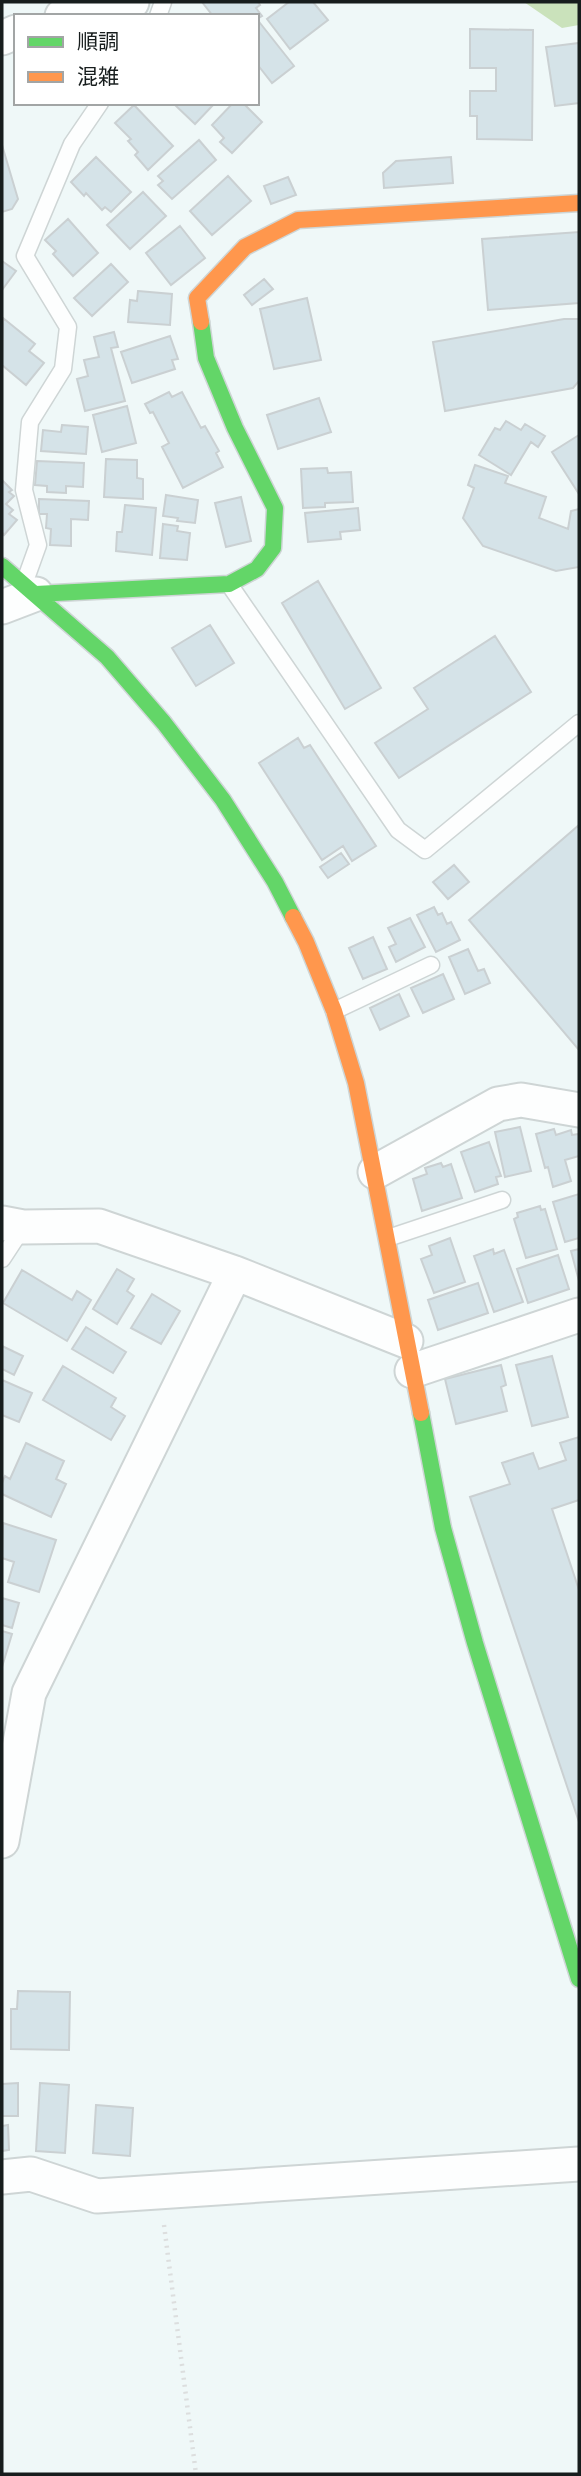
<svg xmlns="http://www.w3.org/2000/svg" width="581" height="2476" viewBox="0 0 581 2476" font-family="'Source Sans 3','Noto Sans JP',sans-serif">
<rect width="100%" height="100%" fill="#eff8f8"/>
<!-- forest -->
<path fill="#cae2bb" d="M524 2H579V25L562 28Z"/>
<!-- building -->
<path fill="#d5e3e8" stroke="#cad0d2" stroke-width="2" d="M202 2H258L260 5 256 8 262 16 257 19V16H213Z
M289 2H313L328 20 290 49 267 19Z
M260 23 294 66 272 83 257 64V26Z
M470 29 533 30 532 140 477 139V116H470V91H496V68H470Z
M579 43V103L555 106 546 47Z
M177 103H215L195 124 175 105Z
M233 103H243L262 122 232 153 220 142 224 138 212 125Z
M134 105 173 146 148 170 135 155 138 152 128 141 131 139 115 123Z
M199 140 216 160 172 199 158 185 163 181 158 176Z
M2 145 18 199 12 209 2 212Z
M96 157 131 192 111 212 105 207 102 210 86 193 84 196 71 182Z
M451 157 453 183 384 188 383 173 396 161Z
M228 176 251 201 212 235 190 211Z
M288 177 296 195 271 204 264 186Z
M143 192 166 216 130 249 107 225Z
M68 219 98 253 73 276 53 254 56 251 45 240Z
M180 226 205 258 171 285 146 253Z
M579 232V303L488 310 482 239Z
M2 261 16 271 2 290Z
M111 264 128 282 92 316 74 298Z
M264 279 273 289 252 305 244 295Z
M138 291 172 294 170 325 128 322 130 300 137 301Z
M307 298 321 360 274 369 260 309Z
M3 318 35 344 29 351 44 363 26 385 2 365Z
M564 319H579V381L573 388 445 411 433 342Z
M114 332 118 347 111 348 125 401 85 411 77 379 88 376 84 360 99 357 94 337Z
M170 336 178 359 172 360 175 369 132 383 121 352Z
M169 392 172 397 182 392 201 428 205 426 219 451 216 453 223 467 183 488 162 447 169 443 153 412 150 413 145 404Z
M319 398 331 432 278 449 267 415Z
M127 406 136 443 102 452 93 415Z
M506 421 521 430 525 424 545 436 538 447 531 442 511 475 479 455 495 428 500 430Z
M62 425 88 427 86 454 41 451 43 430 61 432Z
M579 435V494L552 452Z
M106 459 137 460V478L143 479V499L104 497Z
M37 461 84 463 83 487 66 486V493L47 492V486L35 485Z
M475 465 508 476 505 483 546 497 539 518 568 529 571 511 579 509V567L556 571 483 546 463 518 474 488 468 485Z
M327 468 328 473 351 472 353 502 325 503V507L303 508 301 469Z
M2 480 12 490 9 492 14 496 6 504 13 510 9 514 17 520 4 535 2 532Z
M166 495 198 500 195 523 177 521 178 518 163 516Z
M241 497 251 541 226 547 215 503Z
M39 499 89 501 88 520 71 519V546L50 545 51 529 46 528 47 514H39Z
M125 505 156 508 152 555 116 551 117 532H122Z
M358 508 360 530 340 532 341 539 308 542 305 513Z
M163 524 178 526 177 531 190 533 187 560 160 558Z
M318 581 381 688 345 709 282 603Z
M210 625 234 663 196 686 172 648Z
M495 636 531 692 399 778 375 743 428 709 414 688Z
M298 738 304 748 310 745 376 846 352 861 343 846 322 860 259 763Z
M579 825V1050L469 920Z
M341 853 349 864 328 878 320 867Z
M454 865 469 882 448 899 433 882Z
M434 907 438 915 442 913 447 924 451 922 460 940 436 952 417 915Z
M410 918 425 947 396 962 389 947 396 944 388 928Z
M373 937 387 969 363 979 349 948Z
M468 949 478 971 484 969 490 983 465 994 449 957Z
M443 974 454 999 423 1013 411 988Z
M399 994 409 1016 380 1030 370 1008Z
M520 1127 531 1171 505 1177 495 1132Z
M554 1129 556 1135 571 1130 572 1135 579 1134V1156L565 1160 571 1181 553 1187 548 1167 545 1168 536 1134Z
M489 1142 501 1176 496 1177 498 1184 475 1192 461 1152Z
M441 1163 443 1167 451 1164 462 1198 422 1211 413 1179 427 1174 425 1168Z
M579 1194V1238L565 1242 553 1202Z
M540 1206 541 1210 545 1209 557 1249 526 1258 514 1219 518 1217 517 1213Z
M450 1238 465 1282 434 1293 421 1259 432 1255 429 1246Z
M493 1249 494 1254 504 1250 523 1302 494 1312 474 1256Z
M579 1249V1281L571 1251Z
M558 1255 569 1289 528 1303 517 1269Z
M117 1269 134 1279 127 1291 134 1296 117 1324 93 1309Z
M22 1270 72 1300 77 1291 91 1300 67 1341 3 1303Z
M478 1283 488 1313 438 1330 428 1300Z
M152 1294 180 1311 161 1344 131 1328Z
M86 1327 126 1352 113 1373 72 1349Z
M2 1346 23 1356 14 1375 2 1369Z
M552 1356 568 1417 532 1426 516 1365Z
M501 1365 506 1385 501 1387 507 1411 456 1424 445 1379Z
M63 1366 116 1398 111 1407 125 1416 111 1440 43 1400Z
M2 1380 32 1393 19 1422 2 1415Z
M579 1437V1500L552 1509 579 1590V1822L470 1497 510 1484 502 1463 533 1453 539 1469 566 1460 560 1443Z
M26 1443 64 1461 56 1479 66 1484 51 1517 2 1494V1483L5 1476 10 1479Z
M3 1523 56 1540 39 1592 8 1582 14 1562 2 1558Z
M2 1598 19 1603 12 1628 2 1625Z
M2 1631 12 1634 2 1667Z
M18 1991 70 1992 69 2050 11 2049V2009H17Z
M18 2083V2116H2V2084Z
M40 2083 69 2085 65 2153 36 2151Z
M96 2105 133 2108 130 2156 93 2153Z
M8 2125 9 2150 2 2151V2126Z"/>
<g fill="none" stroke-linecap="round" stroke-linejoin="round">
<!-- lane casing -->
<g stroke="#ced5d5" stroke-width="19">
<path id="lane" d="M158 16 163 2
M24 584 38 545 24 490 30 422 63 369 68 327 25 256 72 144 100 103
M229 584 398 830 425 850 579 723
M334 1011 431 965
M388 1238 502 1200
M2 1259 23 1227"/>
</g>
<!-- street casing -->
<g stroke="#ced5d5" stroke-width="37">
<path id="street" d="M62 16 132 2
M2 38 16 32
M2 607 36 594
M375 1172 498 1104 521 1100 579 1110
M2 1223 23 1227 99 1226 235 1273 406 1341
M412 1371 579 1315
M2 1841 29 1693 235 1273
M2 2177 31 2174 97 2196 579 2164"/>
</g>
<!-- fast casing -->
<g stroke="#ced5d5" stroke-width="19">
<path id="fast" d="M2 566 107 657 164 723 223 800 275 882 293 917
M36 594 229 584 257 569 273 548 275 508 235 428 206 358 201 322
M421 1413 443 1528 475 1643 579 1979"/>
</g>
<!-- slow casing -->
<g stroke="#ced5d5" stroke-width="19">
<path id="slow" d="M201 322 197 298 245 247 298 220 579 203
M293 917 306 942 334 1011 356 1083 421 1413"/>
</g>
<!-- path -->
<path stroke="#dcdede" stroke-width="4.5" stroke-dasharray="2 5" stroke-linecap="butt" d="M164 2225 196 2474"/>
<!-- lane -->
<use href="#lane" stroke="#fdfefe" stroke-width="16"/>
<!-- street -->
<use href="#street" stroke="#fdfefe" stroke-width="33"/>
<!-- fast -->
<use href="#fast" stroke="#63d668" stroke-width="16"/>
<!-- slow -->
<use href="#slow" stroke="#ff974d" stroke-width="16"/>
</g>
<!-- border -->
<rect width="581" height="2476" fill="none" stroke="#171d1d" stroke-width="7"/>
<!-- legend -->
<rect x="14" y="14" width="245" height="91" fill="#ffffff" stroke="#a2a5a5" stroke-width="2"/>
<rect x="28" y="37" width="35" height="10" fill="#63d668" stroke="#a2a5a5" stroke-width="2"/>
<text x="77" y="49" font-size="21" fill="#171d1d">順調</text>
<rect x="28" y="72" width="35" height="10" fill="#ff974d" stroke="#a2a5a5" stroke-width="2"/>
<text x="77" y="84" font-size="21" fill="#171d1d">混雑</text>
</svg>
